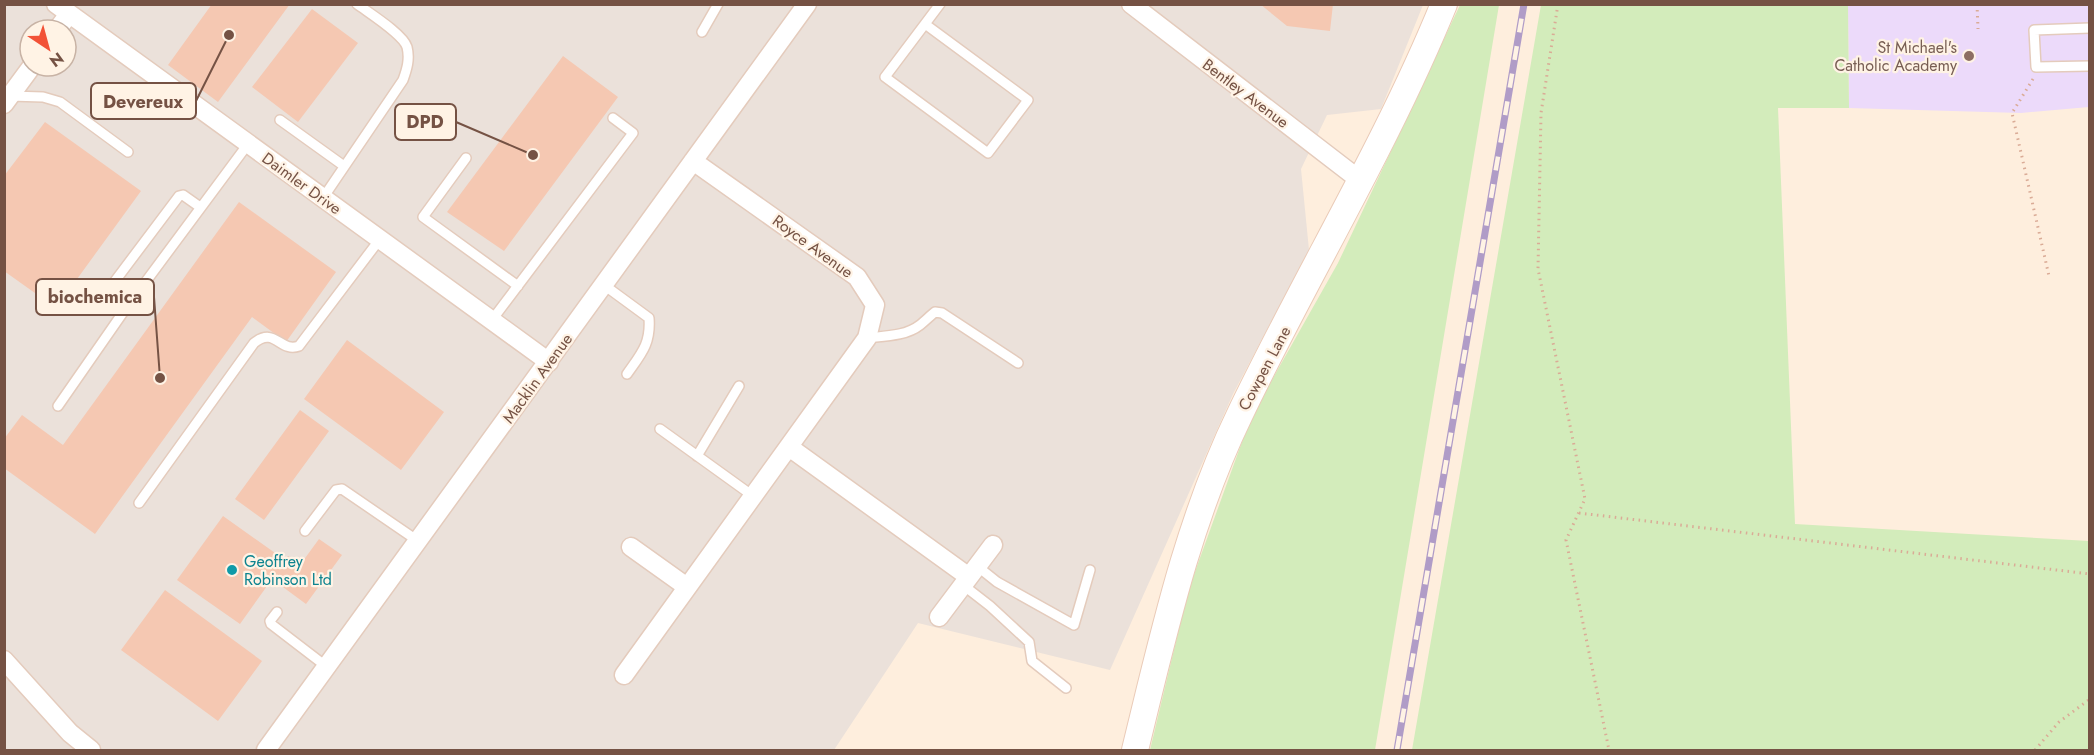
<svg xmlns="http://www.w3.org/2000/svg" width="2094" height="755" viewBox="0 0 2094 755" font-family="Jost,sans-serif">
<rect width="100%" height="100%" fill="#feeedd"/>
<!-- industrial -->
<path fill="#ebe1da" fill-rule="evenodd" d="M4 5H1423L1381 109 1327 115 1301 169 1309 250 1233 394 1110 670 918 623 834 750H5ZM30 30H66V66H30Z"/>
<!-- education -->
<path fill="#ecdafa" d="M1848 5H2089V107L2021 113 1849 108Z"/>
<!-- green -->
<path fill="#d3ecbb" d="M1460 5H1499L1375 750H1150L1188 591 1251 417 1338 263Z
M1541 5H1848L1849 108H1778L1795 524 2089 541V750H1412Z"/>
<!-- building -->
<path fill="#f5c8b2" d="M212 4H290L218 102 168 65Z
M1260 4H1333L1330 31 1287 26Z
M312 9 358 43 298 122 252 87Z
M563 56 618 97 504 251 447 212Z
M45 122 141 191 56 308 4 271V176Z
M239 202 336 272 286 342 252 317 95 534 4 468V439L22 415 63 445Z
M347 340 444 412 401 470 304 399Z
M300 410 329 431 264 520 235 499Z
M223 516 285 560 288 556 300 565 319 539 342 555 306 604 272 579 240 624 177 580Z
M165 590 262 661 218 721 121 650Z"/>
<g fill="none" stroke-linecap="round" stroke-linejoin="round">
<!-- lane casing -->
<g stroke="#e4cbbc" stroke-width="12">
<path id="lane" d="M925 24 1028 100 988 153 885 77 940 4
M2090 28 2034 30 2036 67 2090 66
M702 32 718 4
M10 96 43 97 60 102 128 152
M280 120 344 166
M466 158 423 217 518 286
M323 198 403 80C407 69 410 59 407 47 403 34 369 13 357 4
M604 285 649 318C651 344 641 354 627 374
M124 311 107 297 106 293 179 196 183 195 200 207
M492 320 633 133 613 118
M867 338C885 336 906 336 920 325 925 321 930 316 935 312L942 313 1018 363
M58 406 124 311 248 144
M660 429 753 496
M697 456 739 386
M139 503 254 343C275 326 280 353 299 346L380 239
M305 531 336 490 342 489 418 541
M977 566 997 582 1074 625 1090 570
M963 585 990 606 1029 642 1032 661 1066 688
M277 612 270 621 271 624 327 667"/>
</g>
<!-- street casing -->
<g stroke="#e4cbbc" stroke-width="21">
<path id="street" d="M56 4 549 362
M1131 4 1361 181
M57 30 69 14
M4 104 32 66
M789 447 969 577
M631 547 687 587
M939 617 993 545
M4 660 70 733 91 750
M624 675 867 338 875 305 857 277 693 161
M266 750 807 4"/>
</g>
<!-- secondary casing -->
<g stroke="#eacbb8" stroke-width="28">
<path id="secondary" d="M1135 750C1163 636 1188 521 1240 414 1306 276 1386 146 1444 4"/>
</g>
<!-- path -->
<path stroke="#daab96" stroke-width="3" stroke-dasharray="1.5 4.5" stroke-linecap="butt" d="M1558 4 1541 113 1538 269 1585 499 1566 540 1609 750
M1977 4 1978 29
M2033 79 2012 113 2049 276
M1579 513 2090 574
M2035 750 2059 722 2090 699"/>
<!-- lane -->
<use href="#lane" stroke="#fff" stroke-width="9"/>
<!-- street -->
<use href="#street" stroke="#fff" stroke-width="18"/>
<!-- secondary -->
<use href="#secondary" stroke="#fff" stroke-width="26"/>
<!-- rail casing -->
<g stroke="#b09cc7" stroke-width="7">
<path id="rail" d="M1397 750 1524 4"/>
</g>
<!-- rail -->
<use href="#rail" stroke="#fff3e5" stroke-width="4.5" stroke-dasharray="14" stroke-linecap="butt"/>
</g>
<!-- markers -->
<circle fill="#8d6e63" stroke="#fff3e5" stroke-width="2" cx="1969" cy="56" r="6"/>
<circle fill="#0f9aa8" stroke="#fff3e5" stroke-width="2" cx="232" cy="570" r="6"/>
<g text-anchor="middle" stroke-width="4.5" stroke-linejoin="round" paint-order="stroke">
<!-- education labels -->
<g font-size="16" fill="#785e54" stroke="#fff3e5" text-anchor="end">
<text x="1957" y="53">St Michael's<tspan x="1957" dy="18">Catholic Academy</tspan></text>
</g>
<!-- street labels -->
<g font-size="16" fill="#755244" stroke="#fff3e5">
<text transform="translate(1246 93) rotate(37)" y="6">Bentley Avenue</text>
<text transform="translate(302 183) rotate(36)" y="6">Daimler Drive</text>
<text transform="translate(813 246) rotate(36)" y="6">Royce Avenue</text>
<text transform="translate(1264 368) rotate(-62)" y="6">Cowpen Lane</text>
<text transform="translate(537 378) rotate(-54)" y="6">Macklin Avenue</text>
</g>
<!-- culture labels -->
<g font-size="16" fill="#0d838f" stroke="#fff3e5" text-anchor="start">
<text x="244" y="567">Geoffrey<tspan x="244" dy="18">Robinson Ltd</tspan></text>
</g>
</g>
<!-- callouts -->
<path fill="none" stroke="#755244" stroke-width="2" d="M229 35L196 101M533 155L456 122M160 378L154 297"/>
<g fill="#755244" stroke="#fff3e5" stroke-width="2">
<circle cx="229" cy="35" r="6"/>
<circle cx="533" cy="155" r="6"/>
<circle cx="160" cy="378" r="6"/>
</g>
<g fill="#fff3e5" stroke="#755244" stroke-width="2">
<rect x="91" y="83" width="105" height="36" rx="6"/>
<rect x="395" y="104" width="61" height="36" rx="6"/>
<rect x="36" y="279" width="118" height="36" rx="6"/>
</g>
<g font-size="18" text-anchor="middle" font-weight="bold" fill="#755244">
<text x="143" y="108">Devereux</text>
<text x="425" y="128">DPD</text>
<text x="95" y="303">biochemica</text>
</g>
<!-- border -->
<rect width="2094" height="755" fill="none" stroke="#755244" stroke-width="12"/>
<!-- north arrow -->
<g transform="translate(48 48) rotate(144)"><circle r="28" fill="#fff3e5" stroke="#c8b3a5" stroke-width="1.5"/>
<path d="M0-4.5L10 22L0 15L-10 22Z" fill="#f25237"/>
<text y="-9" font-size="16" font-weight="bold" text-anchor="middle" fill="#755244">N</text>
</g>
</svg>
